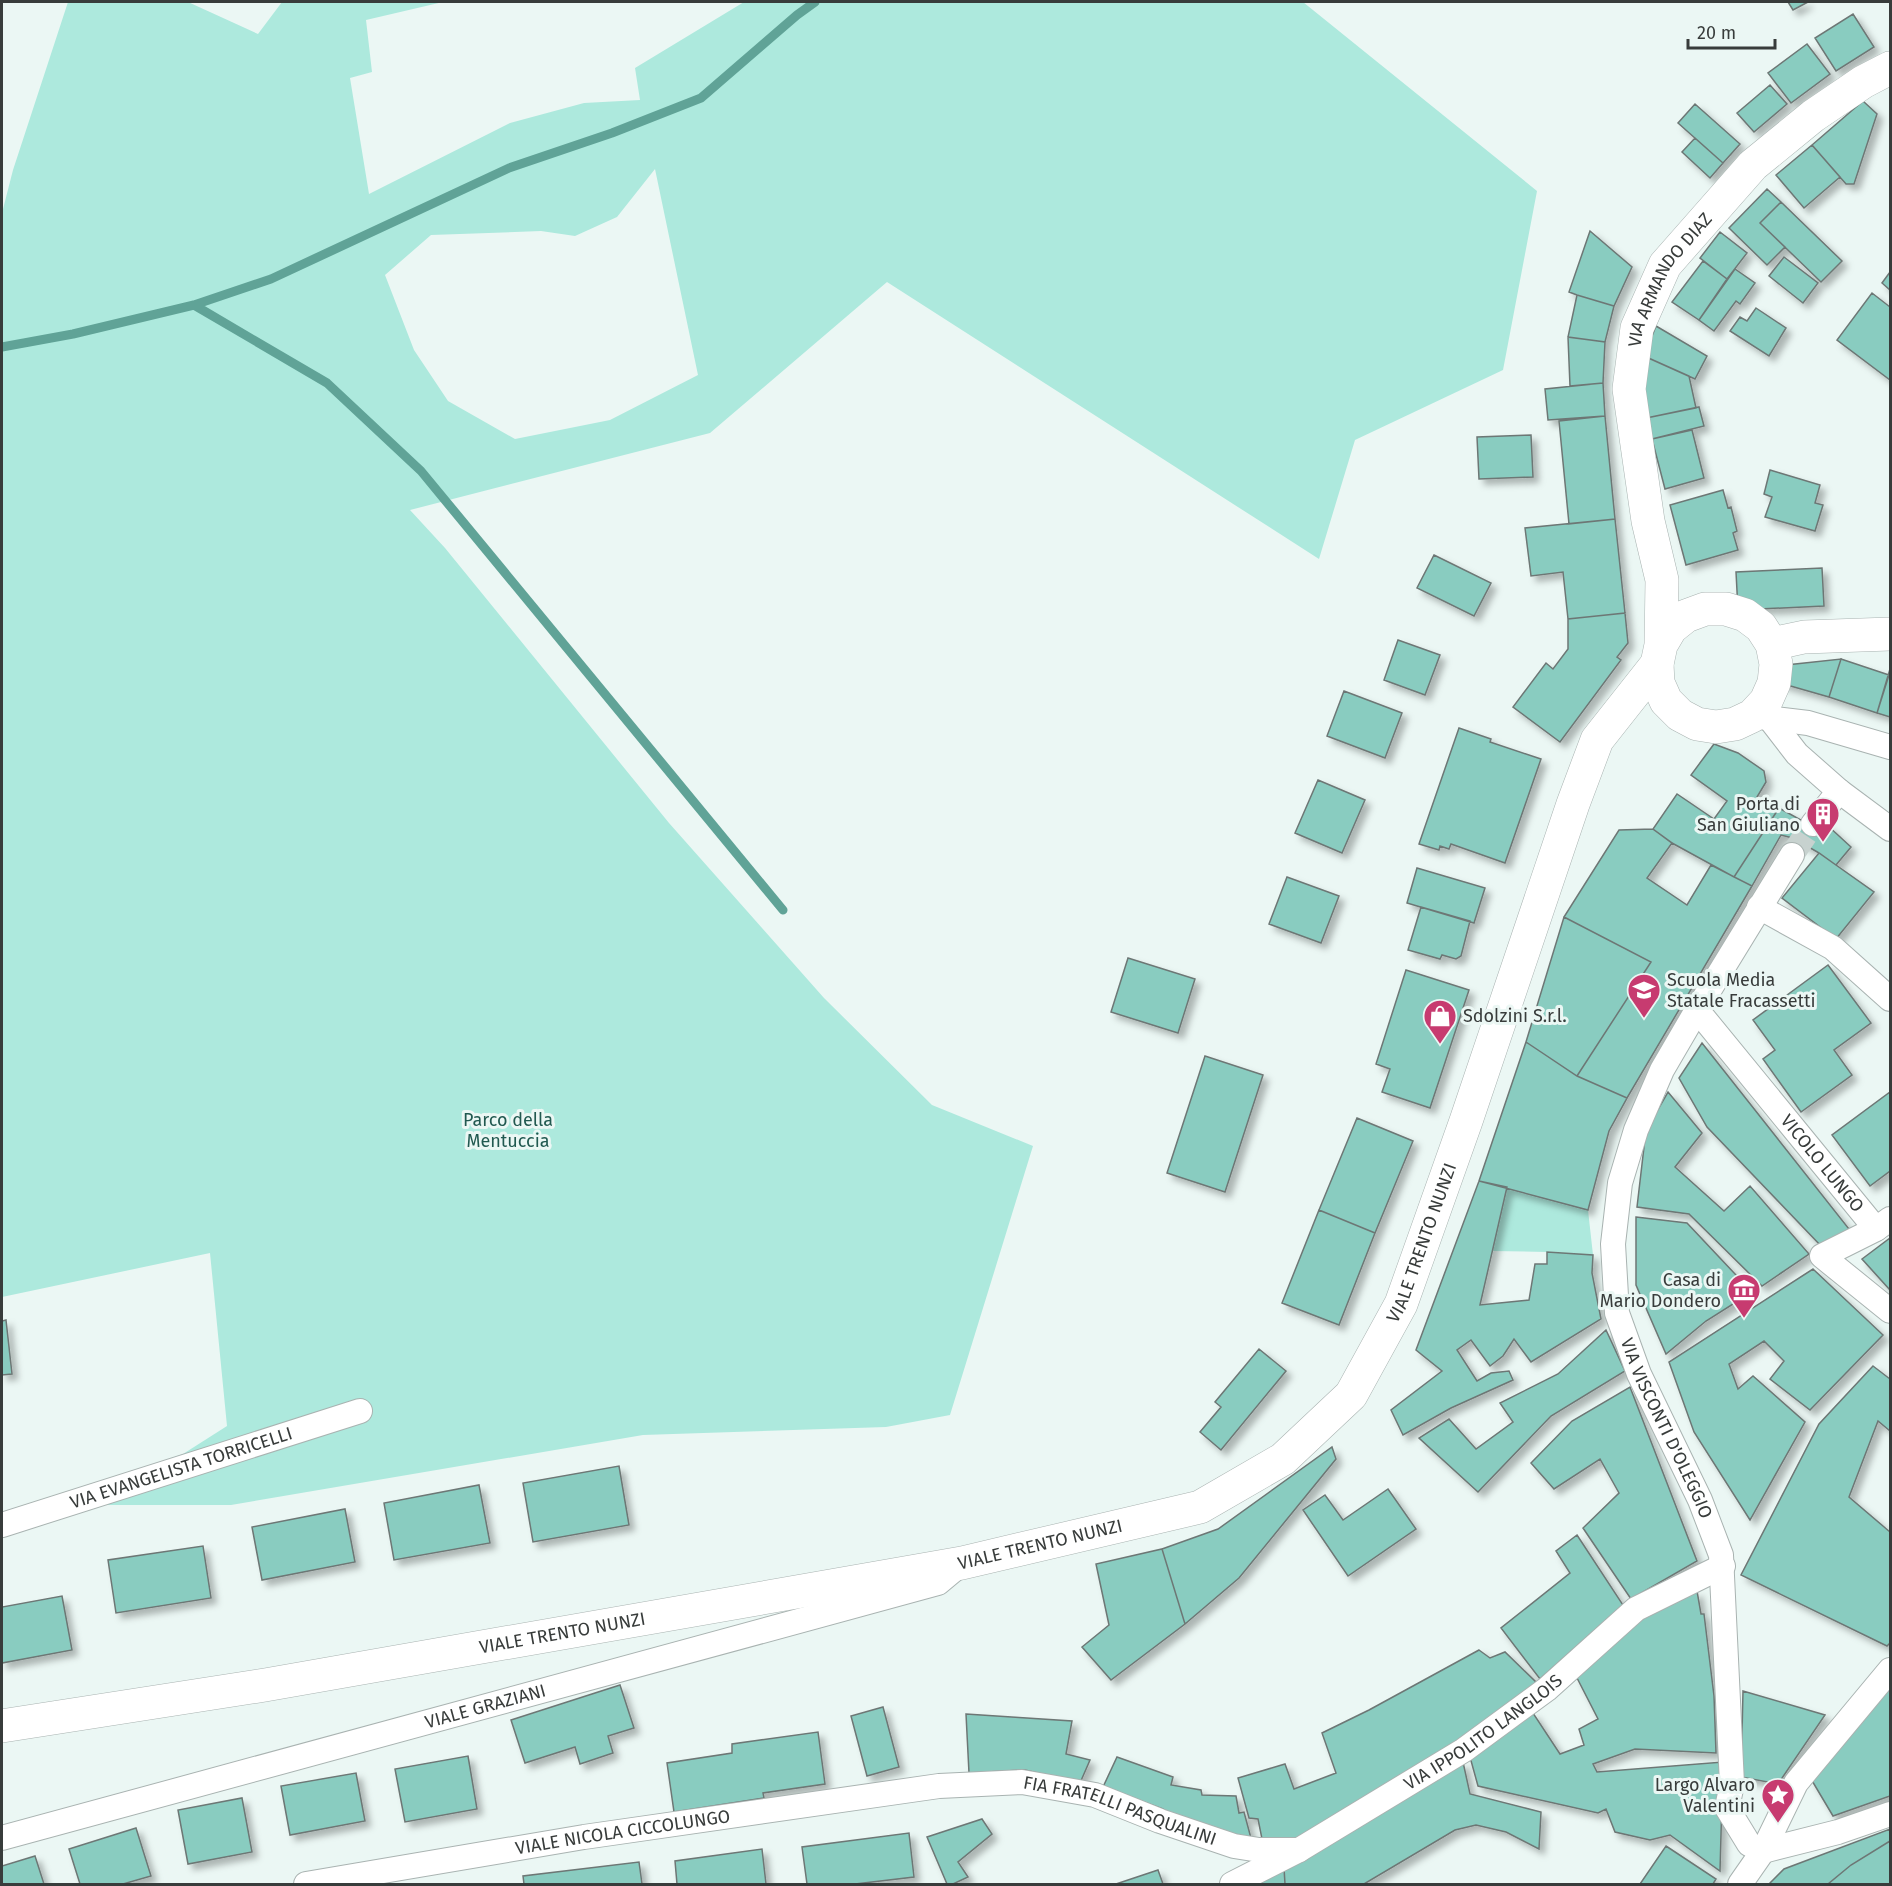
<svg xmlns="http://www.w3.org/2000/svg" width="1892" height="1886" viewBox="0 0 1892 1886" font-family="'Fira Sans',sans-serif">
<defs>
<filter id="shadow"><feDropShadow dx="5.5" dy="5.5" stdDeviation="3" flood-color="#0004"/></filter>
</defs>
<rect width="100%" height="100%" fill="#ebf7f4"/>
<!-- green -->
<path fill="#ade9dd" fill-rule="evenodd" d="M68 2H188L258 34 282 2H443L366 20 372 72 350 78 369 194 510 123 584 103 640 100 635 68 744 2H1303L1537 191 1503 370 1355 440 1319 559 887 282 710 433 410 510 445 548 669 823 824 998 932 1105 1033 1146 950 1415 886 1427 643 1435 231 1505H105L100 1483 183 1454 227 1426 210 1253 2 1297V213L13 170ZM655 169 698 375 610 420 515 439 448 401 414 350 385 275 431 235 541 231 575 236 617 217Z
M1507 1187 1588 1210 1593 1255 1547 1252 1492 1251Z"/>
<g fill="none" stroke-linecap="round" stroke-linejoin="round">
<!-- stream -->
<path stroke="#60a397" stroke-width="9" d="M194 305 327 383 421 471 783 910
M2 347 73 334 194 305 271 279 509 168 612 133 701 98 797 15 815 2"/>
</g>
<!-- building -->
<path fill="#89ccc0" stroke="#6d7775" stroke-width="1.5" filter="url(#shadow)" d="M1788 2H1808L1793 10Z
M1853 14 1874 47 1836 71 1815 38Z
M1807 44 1830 74 1791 103 1768 73Z
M1770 85 1787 104 1754 132 1737 113Z
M1863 101 1877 114 1854 184H1846L1812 145Z
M1695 104 1740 144 1723 163 1678 123Z
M1695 138 1723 163 1710 178 1682 152Z
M1812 145 1840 177 1804 208 1776 175Z
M1767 189 1781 202 1760 223 1785 247 1767 265 1729 228Z
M1781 202 1842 261 1821 282 1760 223Z
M1590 231 1632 267 1614 306 1577 295 1569 292Z
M1720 232 1747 253 1727 279 1700 258Z
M1784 257 1818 283 1803 303 1769 276Z
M1703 261 1727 279 1699 320 1672 302Z
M1735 269 1755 283 1740 304 1736 301 1714 331 1699 320Z
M1890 272V290L1882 283Z
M1872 293 1890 307V380L1837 340Z
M1577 295 1614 306 1605 342 1568 337Z
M1756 308 1786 328 1769 356 1730 331 1740 317 1747 321Z
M1656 326 1707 356 1695 379 1644 356Z
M1568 337 1605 342 1603 383 1570 386Z
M1644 356 1689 376 1696 408 1646 418Z
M1603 383 1605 416 1548 420 1545 389Z
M1699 407 1704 426 1652 439 1646 418Z
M1605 416 1615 519 1569 524 1559 421Z
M1692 430 1704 478 1665 489 1652 439Z
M1531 435 1533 477 1479 479 1477 437Z
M1770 470 1820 485 1815 503 1823 505 1815 531 1765 517 1772 497 1764 494Z
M1723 490 1728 508 1731 507 1737 531 1733 533 1738 550 1686 565 1670 505Z
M1615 519 1625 613 1568 619 1563 572 1531 576 1525 528Z
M1434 555 1491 583 1474 616 1417 588Z
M1822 568 1824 606 1738 610 1736 572Z
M1625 613 1628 643 1617 657 1621 660 1560 742 1513 707 1546 663 1553 669 1568 649V619Z
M1398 640 1440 655 1425 695 1384 680Z
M1841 659 1889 675 1877 713 1829 697Z
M1841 659 1829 697 1780 683 1786 665Z
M1890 669V717L1877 713Z
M1344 691 1402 713 1385 758 1327 736Z
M1459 728 1491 739 1490 742 1541 759 1505 863 1451 844 1449 849 1440 846 1439 850 1419 844Z
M1714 744 1738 753 1764 771 1766 782 1757 797 1779 808 1734 877 1672 843 1653 829 1677 794 1714 819 1727 801 1691 775Z
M1318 780 1365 800 1342 853 1295 833Z
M1779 808 1801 820 1793 838 1781 835 1752 886 1734 877Z
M1801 820 1820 831 1827 825 1851 847 1836 865 1819 853 1793 838Z
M1653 829 1672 843 1647 878 1687 905 1711 865 1752 886 1627 1098 1577 1076 1651 962 1564 917 1619 830Z
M1819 853 1874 892 1836 939 1782 898Z
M1417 868 1485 888 1474 923 1407 903Z
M1287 877 1339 896 1321 943 1269 924Z
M1421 907 1470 921 1461 956 1456 959 1442 955 1440 959 1408 950Z
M1564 917 1651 962 1577 1076 1526 1042Z
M1128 958 1195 979 1178 1033 1111 1012Z
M1828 965 1871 1023 1834 1050 1852 1075 1801 1112 1763 1059 1775 1050 1753 1020Z
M1406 970 1469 990 1430 1108 1382 1092 1390 1069 1376 1064Z
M1526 1042 1577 1076 1627 1098 1609 1131 1588 1210 1479 1181Z
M1702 1043 1849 1229 1822 1247 1707 1127 1679 1078Z
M1205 1056 1263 1075 1225 1192 1167 1173Z
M1668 1092 1702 1133 1675 1167 1724 1211 1750 1186 1809 1254 1762 1286 1689 1214 1637 1207 1646 1130Z
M1890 1092V1171L1870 1186 1832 1135Z
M1357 1118 1413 1141 1375 1233 1319 1210Z
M1479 1181 1507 1187 1480 1305 1529 1300 1535 1264H1547V1252L1593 1255 1592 1273 1601 1319 1531 1362 1514 1339 1503 1356 1490 1366 1471 1340 1457 1350 1477 1381 1491 1373 1509 1371 1513 1380 1451 1408 1403 1435 1391 1410 1442 1371 1416 1350Z
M1319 1210 1375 1233 1339 1325 1282 1303Z
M1636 1217 1687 1223 1752 1292 1706 1321 1666 1354 1636 1285Z
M1890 1238V1290L1862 1259Z
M1813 1269 1883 1335 1810 1410 1770 1379 1784 1361 1764 1341 1729 1364 1738 1389 1753 1376 1805 1422 1750 1520 1694 1432 1669 1362Z
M6 1320 12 1374 2 1375V1321Z
M1606 1330 1625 1371 1551 1416 1478 1492 1419 1438 1449 1419 1476 1449 1513 1422 1500 1403 1558 1374Z
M1259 1349 1286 1371 1221 1450 1200 1432 1221 1407 1215 1402Z
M1873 1366 1890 1379V1431L1878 1421 1849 1497 1890 1532V1643L1887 1646 1741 1575 1819 1424Z
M1630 1387 1697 1561 1631 1599 1583 1528 1619 1493 1600 1459 1554 1489 1531 1463 1572 1421Z
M1332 1447 1336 1459 1239 1578 1185 1624 1162 1549 1218 1529Z
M619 1466 629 1525 533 1542 523 1483Z
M479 1485 490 1543 394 1560 384 1503Z
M1388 1489 1416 1529 1348 1576 1303 1510 1325 1495 1343 1520Z
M345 1509 355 1562 262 1580 252 1527Z
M1577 1535 1623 1605 1540 1679 1501 1628 1570 1573 1556 1551Z
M203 1546 211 1598 116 1613 108 1560Z
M1162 1549 1185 1624 1111 1680 1082 1647 1109 1625 1096 1564Z
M1697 1591 1701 1614H1704L1714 1696 1716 1753 1635 1749 1593 1764 1597 1772 1723 1762 1720 1871 1670 1835 1650 1840 1615 1832 1606 1809 1598 1813 1478 1786 1470 1757 1533 1713 1560 1754 1584 1745 1579 1729 1598 1719 1576 1676 1648 1614Z
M62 1596 72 1650 2 1663V1607Z
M1479 1650 1490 1658 1505 1652 1537 1683 1455 1747 1307 1836 1263 1844 1258 1819 1249 1818 1238 1778 1285 1764 1294 1789 1336 1773 1322 1733 1369 1710Z
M620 1685 634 1728 608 1736 613 1753 580 1764 575 1747 525 1763 511 1720Z
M1890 1687V1796L1833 1816 1811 1779Z
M1743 1691 1825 1715 1778 1784 1741 1777Z
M883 1707 899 1767 867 1776 851 1716Z
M966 1714 1072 1721 1066 1754 1090 1760 1080 1783 1025 1770 969 1773Z
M818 1732 825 1784 763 1793 764 1798 674 1812 667 1763 732 1753V1744Z
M468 1756 477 1809 405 1822 395 1769Z
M1117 1757 1173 1777 1171 1785 1201 1790 1202 1795 1236 1796 1239 1813 1244 1812 1252 1842 1163 1814V1809L1103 1787Z
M1463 1762 1470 1794 1541 1812 1539 1849 1506 1832 1476 1825 1455 1830 1364 1884H1285L1284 1868Z
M356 1773 365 1821 290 1835 281 1786Z
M242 1798 252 1852 188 1864 178 1810Z
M982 1819 992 1834 958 1862 968 1877 953 1884H947L927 1837Z
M136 1828 151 1876 123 1884H80L69 1849Z
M1890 1829V1841L1851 1865 1828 1884H1769L1784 1869Z
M909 1833 914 1877 855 1884H807L802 1847Z
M1890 1841V1884H1828L1851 1865Z
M1666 1846 1716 1879 1713 1884H1640Z
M762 1849 766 1884H677L675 1861Z
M35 1856 44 1884H2V1866Z
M639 1862 642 1884H524L523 1876Z
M1284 1868 1285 1884H1248Z
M1158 1870 1163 1884H1116Z"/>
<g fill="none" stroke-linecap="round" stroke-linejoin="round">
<!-- minor-tunnel -->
<path stroke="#c7d2cf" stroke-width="24" stroke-dasharray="24 12" stroke-linecap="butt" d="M1792 855 1813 824"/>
<!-- minor casing -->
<g stroke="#a9b3b1" stroke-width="26">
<g id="minor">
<path d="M1760 717 1808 723 1890 747"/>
<path d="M1770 719 1797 754 1839 791 1890 829"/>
<path d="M1813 824 1839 791"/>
<path id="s1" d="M1792 855 1697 1010 1662 1070 1636 1130 1620 1183 1613 1244 1617 1313 1639 1374 1700 1500 1721 1555 1732 1784 1727 1808 1749 1844 1763 1851 1838 1832 1890 1814"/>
<path d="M1759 907 1833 948 1890 999"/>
<path id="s2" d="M1697 1010 1876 1229"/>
<path d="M1890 1219 1876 1229 1822 1256 1890 1311"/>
<path id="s3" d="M2 1525 360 1411"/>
<path id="s4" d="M2 1838 938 1583 956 1568"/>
<path id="s5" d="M306 1884 584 1837 939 1786 1022 1782 1095 1795 1160 1821 1234 1846 1259 1850H1299"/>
<path id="s6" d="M1232 1884 1299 1850 1464 1750 1547 1689 1636 1609 1723 1566"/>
<path d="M1740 1884 1763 1851 1796 1783 1890 1670"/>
</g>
</g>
<!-- secondary casing -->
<g stroke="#a9b3b1" stroke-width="34">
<g id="secondary">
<path d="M1772 644 1804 637 1890 634"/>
<path id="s7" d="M1661 645 1671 628 1686 616 1705 609H1726L1745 615 1761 627 1772 644 1776 664 1774 683 1766 701 1752 716 1735 724 1716 727 1697 724 1680 715 1666 701 1658 683 1657 664 1661 645 1662 580 1648 521 1629 389 1637 328 1665 265 1753 165 1813 116 1863 82 1890 68"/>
<path id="s8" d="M2 1726 265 1685 962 1563 1200 1507 1283 1459 1351 1395 1401 1304 1466 1121 1573 804 1597 740 1657 664"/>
</g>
</g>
<!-- minor -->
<use href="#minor" stroke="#fff" stroke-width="24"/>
<!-- secondary -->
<use href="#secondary" stroke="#fff" stroke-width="33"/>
</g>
<!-- icons -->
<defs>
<g id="building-pin" transform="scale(1.725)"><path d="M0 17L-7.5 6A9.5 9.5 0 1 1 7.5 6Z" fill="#c73b70" stroke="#ebf7f4"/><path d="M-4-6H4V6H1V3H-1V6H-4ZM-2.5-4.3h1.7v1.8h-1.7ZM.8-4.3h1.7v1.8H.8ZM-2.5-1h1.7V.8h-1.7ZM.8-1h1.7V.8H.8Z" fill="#fff"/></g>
<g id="school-pin" transform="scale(1.725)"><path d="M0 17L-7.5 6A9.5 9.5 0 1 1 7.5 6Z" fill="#c73b70" stroke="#ebf7f4"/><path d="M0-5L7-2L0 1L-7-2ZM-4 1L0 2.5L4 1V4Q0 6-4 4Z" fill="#fff"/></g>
<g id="shop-pin" transform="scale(1.725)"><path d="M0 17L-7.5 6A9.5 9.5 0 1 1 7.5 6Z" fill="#c73b70" stroke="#ebf7f4"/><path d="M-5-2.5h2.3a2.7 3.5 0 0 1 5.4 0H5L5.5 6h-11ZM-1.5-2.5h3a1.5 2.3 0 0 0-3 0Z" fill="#fff"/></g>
<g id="museum-pin" transform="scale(1.725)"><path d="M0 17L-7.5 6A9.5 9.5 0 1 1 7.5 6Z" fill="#c73b70" stroke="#ebf7f4"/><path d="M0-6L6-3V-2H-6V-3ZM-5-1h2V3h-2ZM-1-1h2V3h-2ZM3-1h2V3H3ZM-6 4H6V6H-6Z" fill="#fff"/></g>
<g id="sight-pin" transform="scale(1.725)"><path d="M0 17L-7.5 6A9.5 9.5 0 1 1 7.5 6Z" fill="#c73b70" stroke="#ebf7f4"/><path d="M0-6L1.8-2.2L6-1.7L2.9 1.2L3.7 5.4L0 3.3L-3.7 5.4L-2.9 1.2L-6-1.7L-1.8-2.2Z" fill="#fff"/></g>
</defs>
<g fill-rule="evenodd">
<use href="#building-pin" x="1823" y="814"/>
<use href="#school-pin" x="1644" y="990"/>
<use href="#shop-pin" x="1440" y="1016"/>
<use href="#museum-pin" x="1744" y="1290"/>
<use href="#sight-pin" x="1778" y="1795"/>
</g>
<g text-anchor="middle" stroke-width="6" stroke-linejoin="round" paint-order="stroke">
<!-- street labels -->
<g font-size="18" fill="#383c3b" stroke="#ebf7f4">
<text dy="6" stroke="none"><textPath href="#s7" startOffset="753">VIA ARMANDO DIAZ</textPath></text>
<text dy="6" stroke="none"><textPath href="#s2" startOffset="198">VICOLO LUNGO</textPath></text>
<text dy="6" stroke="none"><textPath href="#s8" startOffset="1576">VIALE TRENTO NUNZI</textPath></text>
<text dy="6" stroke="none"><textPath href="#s1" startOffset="628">VIA VISCONTI D'OLEGGIO</textPath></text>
<text dy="6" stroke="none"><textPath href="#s3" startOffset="188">VIA EVANGELISTA TORRICELLI</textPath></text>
<text dy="6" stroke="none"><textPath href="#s8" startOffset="1054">VIALE TRENTO NUNZI</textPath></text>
<text dy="6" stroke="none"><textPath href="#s8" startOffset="568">VIALE TRENTO NUNZI</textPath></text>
<text dy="6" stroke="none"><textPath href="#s4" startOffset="501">VIALE GRAZIANI</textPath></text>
<text dy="6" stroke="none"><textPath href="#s6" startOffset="294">VIA IPPOLITO LANGLOIS</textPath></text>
<text dy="6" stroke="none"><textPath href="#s5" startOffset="826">FIA FRATELLI PASQUALINI</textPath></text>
<text dy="6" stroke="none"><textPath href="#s5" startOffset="321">VIALE NICOLA CICCOLUNGO</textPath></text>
</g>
<!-- poi labels -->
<g font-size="18" fill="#383c3b" stroke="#ebf7f4" text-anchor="end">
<text x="1800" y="810">Porta di<tspan x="1800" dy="21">San Giuliano</tspan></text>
<text x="1667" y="986" text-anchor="start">Scuola Media<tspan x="1667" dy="21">Statale Fracassetti</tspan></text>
<text x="1463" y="1022" text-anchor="start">Sdolzini S.r.l.</text>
<text x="1721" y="1286">Casa di<tspan x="1721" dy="21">Mario Dondero</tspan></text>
<text x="1755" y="1791">Largo Alvaro<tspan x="1755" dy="21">Valentini</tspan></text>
</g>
<!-- park labels -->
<g font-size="18" fill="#215950" stroke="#ebf7f4">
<text x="508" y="1126">Parco della<tspan x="508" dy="21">Mentuccia</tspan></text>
</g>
</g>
<!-- border -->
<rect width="1892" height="1886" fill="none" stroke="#383c3b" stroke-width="6"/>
<!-- scale -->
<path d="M1688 39v9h87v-9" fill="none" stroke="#383c3b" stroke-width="3"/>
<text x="1697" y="39" font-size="18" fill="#383c3b" stroke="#ebf7f4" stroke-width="4.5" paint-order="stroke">20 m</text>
</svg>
